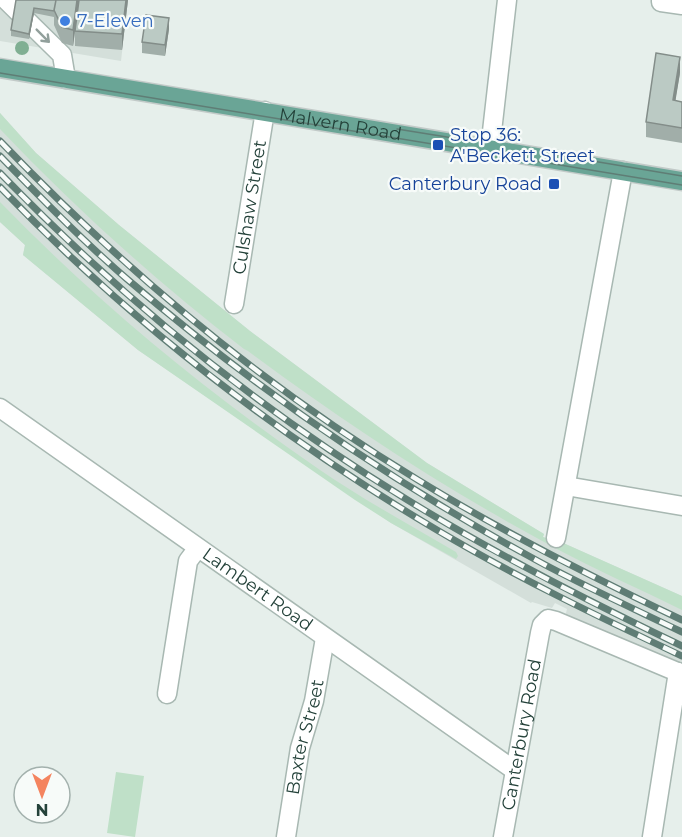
<svg xmlns="http://www.w3.org/2000/svg" width="682" height="837" viewBox="0 0 682 837" font-family="Montserrat,sans-serif">
<rect width="100%" height="100%" fill="#e6efeb"/>
<!-- built -->
<path fill="#d4dfda" d="M0 0H128L121 61 0 41Z
M0 113 36 153 119 225 250 331 427 463 544 534 543 537 547 539 561 542 682 596V666L565 617 567 609 555 603 552 608 532 602 531 603 391 523 138 350 23 255 25 245 0 222Z"/>
<!-- green -->
<path fill="#bfe0c8" d="M0 113 36 153 119 225 250 331 427 463 544 534 543 537 561 542 682 596V610C640 589 596 570 555 548 447 490 346 424 248 351L244 349C157 282 76 209 0 129Z
M0 202C97 302 205 391 320 470 364 500 410 525 456 552L458 556 456 559 391 523 355 500 138 350 23 255 25 245 0 222Z
M116 772 144 776 135 837 107 833Z"/>
<g fill="none" stroke-linecap="round" stroke-linejoin="round">
<!-- minor casing -->
<g stroke="#a8b8b2" stroke-width="21">
<g id="minor">
<path d="M6 0 62 55 66 79"/>
<path d="M661 0V2L682 5"/>
<path d="M490 149 507 0"/>
<path id="s1" d="M234 304 265 111"/>
<path id="s2" d="M0 408 514 770"/>
<path d="M566 486 682 506"/>
<path d="M556 538 623 171"/>
<path d="M167 694 188 561 197 549"/>
<path id="s3" d="M286 837 300 748 314 701 325 638"/>
<path id="s4" d="M503 837 540 633 542 625 548 619 556 621 682 674"/>
<path d="M652 837 678 672"/>
</g>
</g>
<!-- major casing -->
<g stroke="#c2cac8" stroke-width="21">
<g id="major">
<path id="s5" d="M0 68 682 181"/>
</g>
</g>
<!-- minor -->
<use href="#minor" stroke="#fff" stroke-width="18"/>
<!-- major -->
<use href="#major" stroke="#6aa596" stroke-width="18"/>
<!-- tram -->
<path stroke="#5f7d75" stroke-width="1.5" d="M0 73 682 185
M397 129 453 138
M545 153 682 176"/>
<!-- rail casing -->
<g stroke="#5f7d75" stroke-width="7">
<path id="rail" d="M0 141C125 271 264 387 418 480 503 532 592 577 682 620
M0 156C41 198 83 241 127 279 251 385 384 477 527 555 577 583 630 607 682 632
M0 173C121 298 257 408 406 499 495 554 588 601 682 646
M0 187C128 320 278 436 437 530 516 577 599 617 682 656"/>
</g>
<!-- rail -->
<use href="#rail" stroke="#f7fbf9" stroke-width="4.5" stroke-dasharray="14" stroke-linecap="butt"/>
</g>
<!-- trees -->
<circle fill="#80af93" cx="22" cy="48" r="7"/>
<!-- wall -->
<path fill="#a1aea9" d="M16 0H128L122 50 75 46V32L73 46 62 43 54 25V17L34 13 29 39 11 36V30Z
M169 29 165 56 142 53V42Z
M680 73 675 101 682 102V143L646 137V122Z"/>
<!-- shaded-wall -->
<path fill="#838d89" d="M77 0H79L73 46V30Z
M126 0H128L122 50V34Z
M34 8V13L29 39V34Z
M169 18V29L165 56V45Z
M680 57V73L673 116V100Z"/>
<!-- building -->
<path fill="#bbcac4" stroke="#838d89" stroke-width="1.5" d="M16 0H56L54 11 34 8 29 34 11 30Z
M56 0H77L73 30 62 27 54 10Z
M79 0H126L122 34 75 31Z
M146 15 169 18 165 45 142 42Z
M656 53 680 57 673 100 682 102V128L646 122Z"/>
<!-- one-way arrows -->
<defs><path id="oneway-shaft" d="M-6 0H5M1.5-3L5.5 0L1.5 3" fill="none" stroke-width="1.6" stroke-linecap="round" stroke-linejoin="round" transform="scale(1.5)"/></defs>
<use stroke="#92a09c" href="#oneway-shaft" transform="translate(43 36) rotate(45)"/>
<!-- markers -->
<circle fill="#3f7fe0" stroke="#f7fbf9" stroke-width="2" cx="65" cy="21" r="6"/>
<g fill="#1a4fb4" stroke="#f7fbf9" stroke-width="2">
<rect x="432" y="139" width="12" height="12" rx="3"/>
<rect x="548" y="178" width="12" height="12" rx="3"/>
</g>
<g text-anchor="middle" stroke-width="4.5" stroke-linejoin="round" paint-order="stroke">
<!-- shop labels -->
<g font-size="18" fill="#366cbe" stroke="#f7fbf9" text-anchor="start">
<text x="77" y="27">7-Eleven</text>
</g>
<!-- street labels -->
<g font-size="18" fill="#24423a" stroke="#f7fbf9">
<text dy="6" stroke="none"><textPath href="#s5" startOffset="345">Malvern Road</textPath></text>
<text dy="6" stroke="none"><textPath href="#s1" startOffset="98">Culshaw Street</textPath></text>
<text dy="6" stroke="none"><textPath href="#s2" startOffset="315">Lambert Road</textPath></text>
<text dy="6" stroke="none"><textPath href="#s4" startOffset="104">Canterbury Road</textPath></text>
<text dy="6" stroke="none"><textPath href="#s3" startOffset="102">Baxter Street</textPath></text>
</g>
<!-- transit labels -->
<g font-size="18" fill="#164399" stroke="#f7fbf9" text-anchor="start">
<text x="450" y="141">Stop 36:<tspan x="450" dy="21">A'Beckett Street</tspan></text>
<text x="542" y="190" text-anchor="end">Canterbury Road</text>
</g>
</g>
<!-- north arrow -->
<g transform="translate(42 795) rotate(180)"><circle r="28" fill="#f7fbf9" stroke="#a3b1ad" stroke-width="1.5"/>
<path d="M0-4.5L10 22L0 15L-10 22Z" fill="#f4845f"/>
<text y="-9" font-size="16" font-weight="bold" text-anchor="middle" fill="#24423a">N</text>
</g>
</svg>
